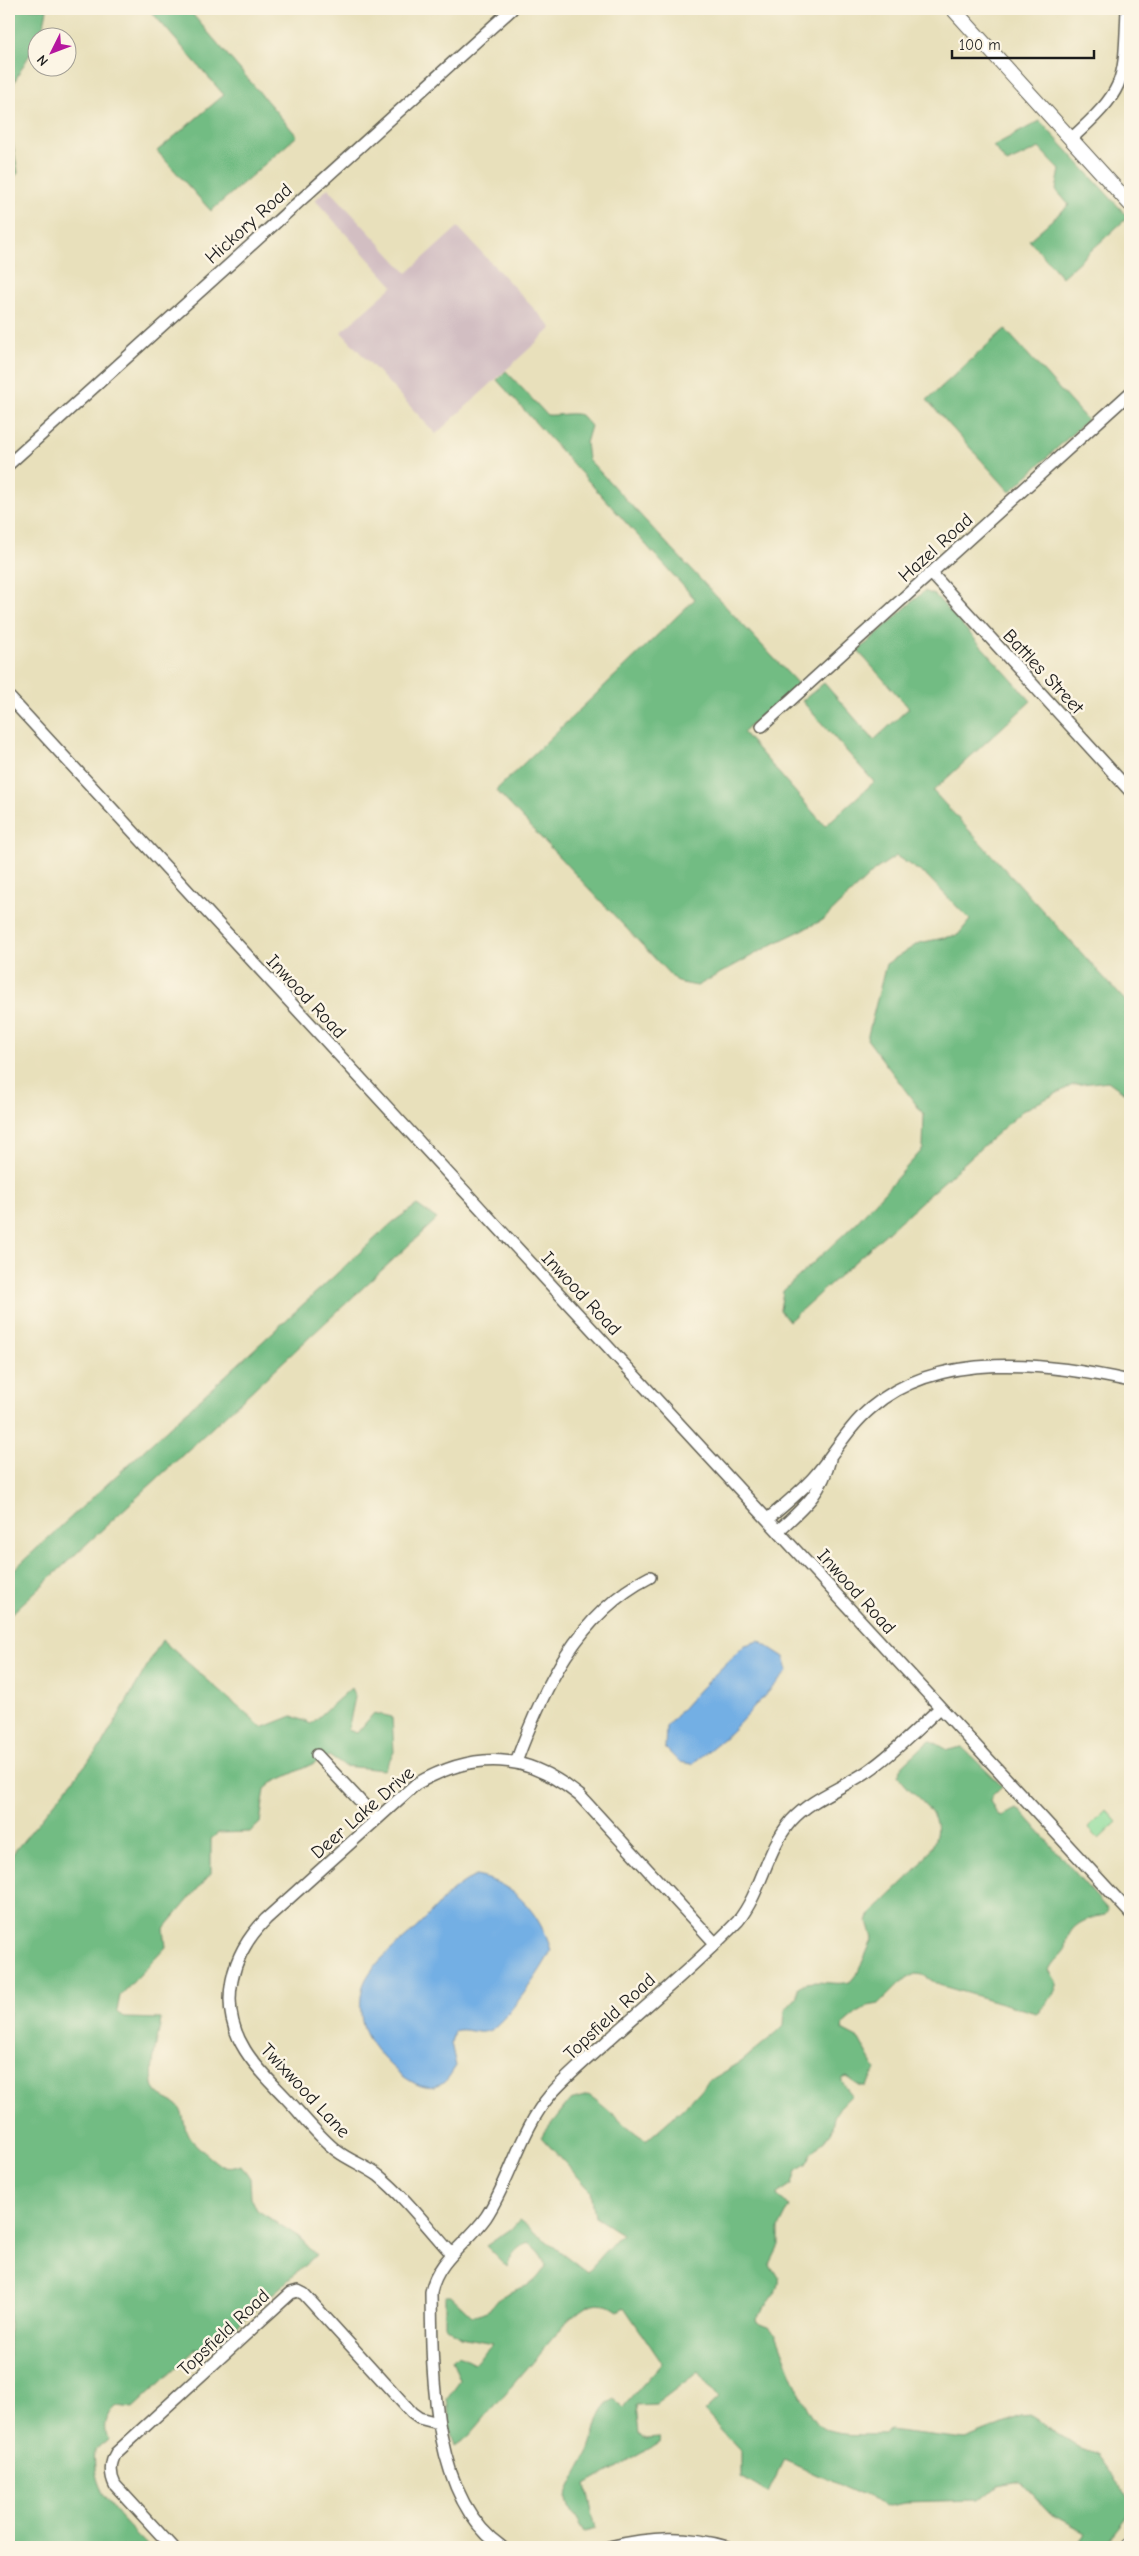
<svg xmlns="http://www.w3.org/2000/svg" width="1139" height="2556" viewBox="0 0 1139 2556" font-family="'Comic Neue',sans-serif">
<rect width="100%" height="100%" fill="#fcf5e5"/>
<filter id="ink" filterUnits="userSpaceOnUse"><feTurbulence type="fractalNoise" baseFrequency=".02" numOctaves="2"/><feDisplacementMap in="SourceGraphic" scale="10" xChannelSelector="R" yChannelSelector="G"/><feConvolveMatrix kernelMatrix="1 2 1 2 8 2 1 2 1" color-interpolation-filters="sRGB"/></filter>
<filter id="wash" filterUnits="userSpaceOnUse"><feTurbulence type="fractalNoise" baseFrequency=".0096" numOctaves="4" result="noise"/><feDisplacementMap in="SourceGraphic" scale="20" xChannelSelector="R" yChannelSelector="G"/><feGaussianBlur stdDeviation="1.12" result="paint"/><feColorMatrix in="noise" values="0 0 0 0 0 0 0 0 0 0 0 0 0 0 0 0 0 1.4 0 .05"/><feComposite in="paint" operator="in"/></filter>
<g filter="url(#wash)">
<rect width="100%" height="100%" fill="#e8e0bb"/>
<!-- industrial -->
<path fill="#d2bec2" d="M328 188 407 273 458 227 552 328 436 434 341 332 393 286 315 200Z"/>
<!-- green -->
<path fill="#8ddc9b" stroke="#547c5c" d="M1106 1810 1117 1822 1099 1839 1088 1828Z"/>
<!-- forest -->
<path fill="#72bc83" stroke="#476c50" d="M9 9H47C43 43 21 62 9 95Z
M149 9H188L297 136 211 211 157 151 224 95Z
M9 121 18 173 9 183Z
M1040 121 1128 217 1062 277 1029 240 1069 205 1056 190 1060 170 1039 148 1007 163 993 146Z
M1005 329 1087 420 1010 492 927 400Z
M506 371 547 415C559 416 569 412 581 415L591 426 586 443 588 459 798 684 743 732 825 826 874 782 802 701 824 683 874 740 909 708 858 651 924 591 935 595 1031 701 933 791 1130 1006V1097L1108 1081 1073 1085 1022 1111 789 1321 780 1310 783 1291 857 1222 923 1149 924 1115 867 1039 886 964 919 943 958 935 970 920 927 876 896 856 875 870 823 920 775 943 697 986 677 982 496 790 695 599 497 380Z
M417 1205 437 1219 9 1616V1574L393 1222Z
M162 1640 262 1728 292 1716 311 1724 351 1688 355 1697 348 1730 357 1733 374 1713 392 1717 394 1752 384 1770 344 1766 329 1756 272 1783 265 1789 260 1823 250 1832 218 1833 211 1839V1873L164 1929 166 1947 120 1996 117 2010 125 2018 161 2019C158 2040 150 2064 153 2084 156 2100 173 2098 180 2109 185 2117 183 2129 190 2138 193 2143 216 2163 222 2166 228 2169 234 2167 241 2165L250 2178 251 2197 257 2210 299 2237 316 2255 213 2348 195 2350 133 2408 117 2406C106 2415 103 2426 108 2439L95 2450C90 2494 122 2519 149 2547H9V1858L101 1746Z
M930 1740 948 1750 962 1747 1002 1786 992 1796 990 1801 997 1814 1002 1816 1016 1809 1022 1812 1108 1910 1105 1915C1090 1918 1072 1922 1067 1940 1066 1944 1067 1948 1064 1951 1059 1958 1053 1961 1049 1970 1051 1974 1056 1979 1057 1984 1057 1993 1043 2009 1036 2013L939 1985 923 1975 914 1974 901 1982 879 2004 868 2006 856 2013 843 2024 842 2030 859 2039 876 2070 865 2086H861L847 2077 842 2079V2082L852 2095 839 2108 834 2118 831 2133 812 2153 806 2164 796 2170 792 2184 777 2194 778 2198 790 2206 779 2228V2246L770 2264C772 2269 776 2273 778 2278 781 2293 763 2307 756 2319L757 2323 769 2327 776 2334C784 2354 807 2421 824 2429 841 2437 866 2434 885 2435L889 2430 965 2439 1021 2417 1031 2416 1082 2449 1096 2454 1130 2500V2512L1103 2547H1076L1085 2532 1050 2513 1020 2481 997 2485 979 2500 904 2502 886 2506 784 2460 768 2493 741 2477V2451L704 2411 718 2398 698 2372 656 2404 636 2405 639 2435 645 2439 660 2438 659 2443 586 2485 596 2529 584 2532 569 2507 566 2496C572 2481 581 2466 589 2451 597 2433 595 2412 613 2399L623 2407 662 2363 624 2307 618 2311C594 2294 583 2308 564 2325L468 2437 455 2446 450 2429 447 2399 460 2381 452 2359 459 2355 474 2363 493 2343 460 2337 445 2326V2296H451L472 2316C477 2314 486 2312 490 2309 495 2305 497 2300 501 2297 523 2283 529 2293 546 2266 543 2256 536 2247 527 2243 515 2249 511 2255 507 2267L486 2246 511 2229 519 2220 587 2272 622 2234 595 2217 591 2191 541 2137 570 2100 588 2095C602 2102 639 2141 647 2140L689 2103 709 2081 741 2062 776 2033 784 2025 785 2010 798 1996V1987C814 1976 835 1988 851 1981L858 1972 873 1938 868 1921 870 1916C887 1893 947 1854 935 1820 928 1802 907 1791 898 1775L903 1765Z"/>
<!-- water -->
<path fill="#73afe4" stroke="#486680" d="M759 1641 784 1657 788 1671 731 1732 692 1764 679 1762 665 1748 666 1727 701 1688 745 1645Z
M476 1876C515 1883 540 1914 551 1950 546 1965 502 2027 488 2031 476 2035 466 2027 454 2031L451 2043 456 2066C450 2075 446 2084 435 2087 412 2093 372 2051 365 2031 360 2018 359 2000 363 1986 371 1963 397 1946 414 1930 435 1911 449 1887 476 1876Z"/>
</g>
<g filter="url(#ink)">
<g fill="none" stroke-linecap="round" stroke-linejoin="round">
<!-- minor casing -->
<g stroke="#636154" stroke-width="14">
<path id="minor" d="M1071 139C1127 88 1124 82 1127 9
M9 464 512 9
M932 574 1130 791
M9 697 1130 1913
M762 726 1130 393
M768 1519C783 1506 799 1493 813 1478 833 1456 847 1428 871 1408 939 1349 1049 1363 1130 1381
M778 1531C803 1508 822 1493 830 1459
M317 1755 376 1818
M516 1762C543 1689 577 1614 650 1577
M452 2254C428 2228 406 2198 379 2176 366 2166 350 2161 337 2151 318 2136 303 2116 287 2099 272 2083 256 2068 245 2050 217 2005 231 1954 266 1919L416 1784C476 1750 526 1752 580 1796L715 1943
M172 2547 115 2485C110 2475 110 2463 116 2453L291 2293 298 2291 304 2294 412 2413 419 2418 438 2423
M502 2547C431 2498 432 2371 431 2292 438 2259 468 2243 486 2217 512 2177 520 2130 551 2094 567 2076 586 2060 604 2044 648 2004 696 1965 738 1921 762 1891 766 1850 791 1821 812 1798 843 1788 868 1771 894 1753 916 1730 940 1708
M609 2547C651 2537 686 2535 727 2547"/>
</g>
<!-- major casing -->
<g stroke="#636154" stroke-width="16">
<path id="major" d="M953 9 1130 204
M1128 2547 1130 2545"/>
</g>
<!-- minor -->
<use href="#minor" stroke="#fff" stroke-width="11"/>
<!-- major -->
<use href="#major" stroke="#fff" stroke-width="14"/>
</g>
</g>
<g text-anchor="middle" stroke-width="5" stroke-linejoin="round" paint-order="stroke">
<!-- street labels -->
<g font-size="19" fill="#1c1c1c" stroke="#fcf5e5">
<text transform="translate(248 223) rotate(-42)" y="7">Hickory Road</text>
<text transform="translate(935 547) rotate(-42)" y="7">Hazel Road</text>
<text transform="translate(1044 671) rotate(47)" y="7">Battles Street</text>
<text transform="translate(307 996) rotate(47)" y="7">Inwood Road</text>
<text transform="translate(582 1293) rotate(47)" y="7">Inwood Road</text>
<text transform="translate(857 1591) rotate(48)" y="7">Inwood Road</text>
<text transform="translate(362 1812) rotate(-41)" y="7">Deer Lake Drive</text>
<text transform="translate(609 2016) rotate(-43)" y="7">Topsfield Road</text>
<text transform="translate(306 2090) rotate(47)" y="7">Twixwood Lane</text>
<text transform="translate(223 2332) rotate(-43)" y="7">Topsfield Road</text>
</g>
</g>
<!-- margin -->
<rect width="1139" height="2556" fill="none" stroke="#fcf5e5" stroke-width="30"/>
<!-- north arrow -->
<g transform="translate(52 52) rotate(228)"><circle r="24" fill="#fcf5e5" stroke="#a29e95"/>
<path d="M0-4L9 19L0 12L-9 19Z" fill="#b5179e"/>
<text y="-8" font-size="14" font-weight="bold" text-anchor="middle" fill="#1c1c1c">N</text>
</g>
<!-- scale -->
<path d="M952 50v8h142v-8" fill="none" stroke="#1c1c1c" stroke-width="2.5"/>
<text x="959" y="50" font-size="15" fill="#1c1c1c" stroke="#fcf5e5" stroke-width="4" paint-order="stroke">100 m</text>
</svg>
